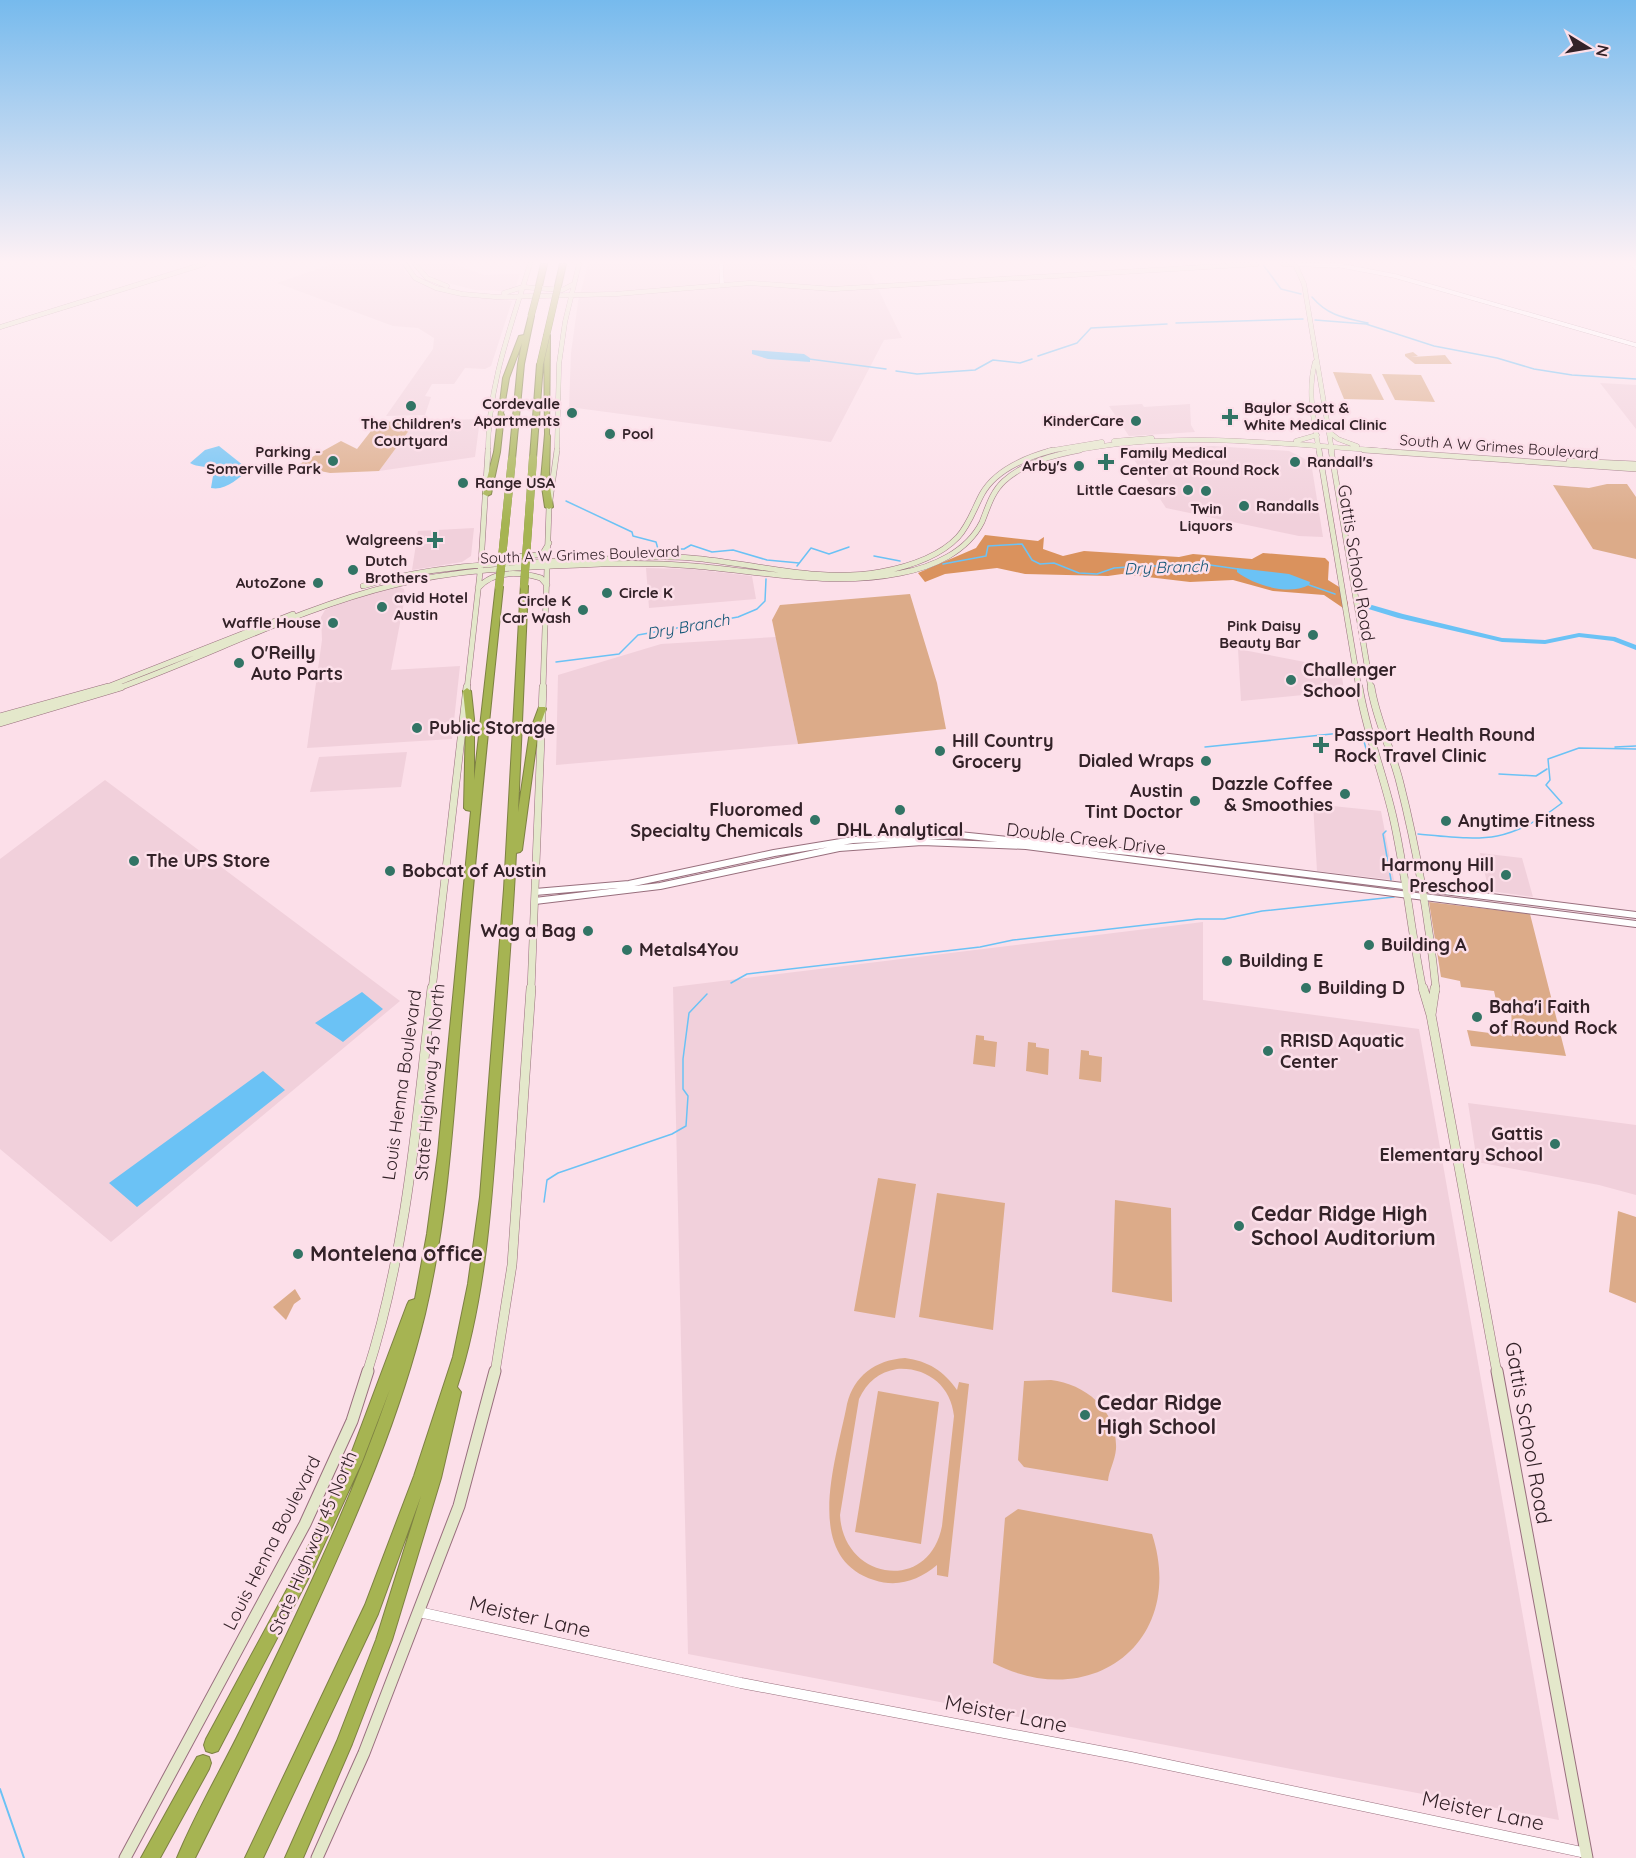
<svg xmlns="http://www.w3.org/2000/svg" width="1636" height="1858" viewBox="0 0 1636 1858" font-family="Quicksand,sans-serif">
<rect width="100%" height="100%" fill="#fcdfe9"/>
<!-- built -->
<path fill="#f1d0db" d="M332 264H401L406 274 438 290 512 301 491 366 485 369 465 368 454 384H432L425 396 431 397 425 415 386 416 433 349 434 338 418 328 393 326 277 283Z
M420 264H453L484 275 520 274 515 289 507 291 475 290 437 280 427 273Z
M588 264H866L902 338 884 340 831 442 569 407 571 353 578 302Z
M1600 383 1636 385V429Z
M1142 404 1144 407 1190 404 1191 425 1195 432 1129 436 1109 406Z
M480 419 475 457 379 471 416 421Z
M1213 446 1289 451 1311 462 1323 537 1299 536 1166 508 1127 449Z
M474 528 471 556 462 562 412 570 418 531Z
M646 568 692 569 752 576 756 599 649 608Z
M399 587 404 589 405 597 391 670 460 666 452 739 307 748 322 640 321 617 325 610 361 595Z
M776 637 798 744 556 765 558 675 661 644Z
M1238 649 1341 669 1344 691 1241 701Z
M407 752 401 787 310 792 319 757Z
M105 780 400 1001 111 1242 0 1149V859Z
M1313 804 1381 811 1394 880 1317 871Z
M1480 853 1522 858 1533 897 1489 891Z
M1203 922V1000L1419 1029 1559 1820 688 1654 673 987Z
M1468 1103 1636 1125V1195L1599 1185 1477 1162Z"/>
<!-- green -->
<path fill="#dcab89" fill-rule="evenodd" d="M1413 352 1418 356 1411 357 1445 355 1452 364H1415L1405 356V354Z
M1333 372 1371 374 1384 400 1344 399Z
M1382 374 1421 375 1435 402 1395 400Z
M416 421 379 471 330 473 296 466 341 441 357 449 378 422Z
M1607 484H1627L1636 497V559L1593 549 1553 485 1589 488Z
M910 594 937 683 946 729 798 744 772 620 780 605Z
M1429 902 1530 914 1566 1056 1471 1046 1467 1030 1512 1036 1511 1002 1496 1000 1494 991 1461 987 1460 981 1441 977Z
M976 1035 984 1036V1040L997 1042 995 1067 973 1064Z
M1028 1042 1036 1043V1047L1049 1049 1048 1075 1026 1071Z
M1081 1050 1089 1051V1055L1102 1057 1101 1082 1079 1079Z
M878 1178 916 1184 895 1318 854 1311Z
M937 1193 1005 1203 993 1330 919 1317Z
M1115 1200 1171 1208 1172 1302 1112 1292Z
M1618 1211 1636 1217V1303L1609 1292Z
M295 1289 301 1299 294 1304 286 1320 273 1307Z
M905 1358C928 1361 944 1371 957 1390L959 1382 969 1384 948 1577 937 1575V1565C919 1580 898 1588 874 1580 801 1557 837 1458 847 1404 854 1376 875 1360 905 1358ZM897 1369C927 1367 951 1386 954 1416L942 1526C929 1594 843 1580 840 1515L859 1399C867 1382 879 1372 897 1369Z
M1051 1380C1086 1384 1118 1411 1116 1449 1115 1461 1109 1470 1108 1481L1024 1467 1018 1460 1024 1381Z
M878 1391 939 1402 921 1544 855 1532Z
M1018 1509 1152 1534C1187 1641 1092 1714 993 1663L1005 1518Z"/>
<!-- forest -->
<path fill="#da925d" d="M985 535 1038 541 1044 537 1043 549 1063 556 1084 551 1179 557 1193 554 1252 559 1263 553 1325 558 1329 562 1328 580 1344 590 1348 604 1346 610 1324 595 1273 591 1233 580 1190 582 1122 574 1108 576 1025 574 997 568 945 574 925 582 918 573 976 548Z"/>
<!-- water -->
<path fill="#6bc2f5" d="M752 350 804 354 810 358V362L768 359 752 354Z
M219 446 249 470C238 478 226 491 211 488L214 470C206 465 198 468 190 463L205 450Z
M1237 568 1289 574 1310 582 1309 585C1288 596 1254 585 1237 572Z
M362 992 383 1009 343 1042 315 1023Z
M263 1071 285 1090 137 1207 109 1183Z"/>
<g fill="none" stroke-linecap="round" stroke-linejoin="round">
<!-- stream-far1 -->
<path stroke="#6bc2f5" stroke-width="1.5" d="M1264 266 1281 289 1301 294
M1312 297C1328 316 1345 318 1368 323
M1315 320 1366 324 1434 346 1497 358 1534 369 1572 375 1636 379
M1176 323 1303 319
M1038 356 1077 343 1091 328 1167 324
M809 359 886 369
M896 371 917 374 975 370 993 360 1020 363 1032 359
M566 501 632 532 633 536 656 542 658 549H684L691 545 712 552 733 550 767 560 799 563
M874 556 900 561
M943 564 986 556 988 546 1022 544 1032 560 1040 564 1054 563 1079 573 1097 574 1114 568 1142 566H1163L1173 570 1210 565 1238 569
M797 566 811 548 829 554 849 547
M1309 585 1335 594
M556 662 619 654 638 635 738 617 757 609 765 601 766 579
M1205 747 1361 731 1369 759
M1615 747 1636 746
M1499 774 1536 776 1547 769
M1386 831 1383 834 1391 880
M1418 834C1483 840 1507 845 1562 803L1546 785 1550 780 1548 759 1579 748 1636 749
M731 983 747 974 980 947 1013 940 1198 919H1224L1262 911 1394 897
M544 1202 547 1180 558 1173 672 1134 686 1126 688 1096 683 1089V1059L689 1013 707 994"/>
<!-- stream -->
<path stroke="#6bc2f5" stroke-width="2" d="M0 1789 24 1858"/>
<!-- river -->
<path fill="#6bc2f5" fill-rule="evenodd" d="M1362 603H1365L1403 614 1502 638 1545 640 1579 633 1615 637 1636 645V650L1613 641 1579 637 1545 644 1502 642 1398 618 1362 607Z"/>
<!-- tertiary-far2 casing -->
<g stroke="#986f7d" stroke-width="4.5">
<path id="tertiary-far2" d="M721 264 722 284
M1295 264 1336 266
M1332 264 1395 276 1636 345
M1632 264 1636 268"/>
</g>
<!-- tertiary-far1 casing -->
<g stroke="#986f7d" stroke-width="8">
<path id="tertiary-far1" d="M535 892 629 884 774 853 853 840 959 835 1129 852 1636 915
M535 901 660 886 839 848 922 842 1026 846 1636 924"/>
</g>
<!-- tertiary casing -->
<g stroke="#986f7d" stroke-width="11">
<path id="tertiary" d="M419 1612 741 1683 1131 1757 1586 1853"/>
</g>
<!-- secondary-far4 casing -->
<g stroke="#986f7d" stroke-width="5">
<path id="secondary-far4" d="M405 264 415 278 436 288 462 294 497 297 616 294 750 283 833 289 1257 264
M415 264 427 278 447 286
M1284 264H1295
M1295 264 1304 284 1332 451
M504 293 523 287 562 290 574 284
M0 327 204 264
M1315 362C1307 392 1314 421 1319 451
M1329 432 1338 439 1357 446
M1114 441 1152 438
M1296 441 1317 435
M488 451C488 386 511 326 530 264
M557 451 559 364 565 322 579 264
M1048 451 1102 442
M1073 451C1175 430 1283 444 1386 451"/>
</g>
<!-- secondary-far3 casing -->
<g stroke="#986f7d" stroke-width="6">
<path id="secondary-far3" d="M1319 450 1359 689
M1331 450 1371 689
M1364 450 1636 469
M1569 461 1636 464
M482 554 492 558 537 555 543 553 549 543
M363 586C435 564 508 563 583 560 619 559 655 555 691 558 754 563 816 583 880 572 907 567 938 558 958 537 969 525 974 509 982 494 996 469 1027 457 1053 450
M478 588C494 570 520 572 541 578L547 585
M102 689 293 614
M116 689C209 656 299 608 394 585 454 570 519 567 580 565 618 563 657 563 695 566 764 572 832 587 901 573 933 567 967 552 982 522 988 507 992 492 1004 481 1025 462 1054 455 1080 450
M467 689 481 564 488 450
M543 689 549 507 557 450"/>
</g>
<!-- secondary-far2 casing -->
<g stroke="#986f7d" stroke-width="8">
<path id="secondary-far2" d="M1359 687C1366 731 1383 773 1393 817 1406 874 1411 933 1423 990
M1371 687C1376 720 1392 750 1400 783 1417 850 1429 921 1436 990
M0 717 108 687
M0 723 121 687
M432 990 467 687
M531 990 543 687"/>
</g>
<!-- secondary-far1 casing -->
<g stroke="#986f7d" stroke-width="10">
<path id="secondary-far1" d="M1423 988 1431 1015 1497 1373
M1431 1015 1435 988
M367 1373C407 1249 417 1117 432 988
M495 1373 512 1265 531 988"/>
</g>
<!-- secondary casing -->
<g stroke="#986f7d" stroke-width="13">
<path id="secondary" d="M1497 1371 1587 1858
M125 1858 305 1524 352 1421 368 1371
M317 1858 364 1753 459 1506 495 1371"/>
</g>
<!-- motorway casing -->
<g stroke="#7e8143" stroke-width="2">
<path id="motorway" d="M541 264H547L542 286 539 288 536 286Z
M560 264H566L561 286 558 288 555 286Z
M529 315 534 316 524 364 515 459 512 461 509 459 518 364 522 343 509 378 503 413 504 415 500 452 491 494 487 496 483 494 494 452 503 378 519 336 524 335Z
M547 333 550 335 549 434 550 436 549 480 553 507 549 509 545 507 541 480 545 434 544 335Z
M540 362 543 364 536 458 533 460 530 458 537 364Z
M521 584H524L528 586 518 812 530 731 539 707H545L546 709 538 731 522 850 520 852 516 853C512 935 505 1017 499 1099 492 1195 487 1294 457 1387L461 1392 441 1478 392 1640 352 1744 303 1858H285L337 1741 376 1640 421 1496 378 1614 263 1858H245L365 1605 414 1476 453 1357 468 1284 480 1197 504 889Z
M496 585H499L503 587C489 721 475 856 464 991 454 1099 450 1208 425 1314 400 1417 357 1516 313 1612 275 1695 236 1777 195 1858H177C195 1814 221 1770 242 1727 296 1617 350 1505 390 1389L362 1462 308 1579 218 1751 212 1753 206 1751 204 1745 206 1739 298 1569 351 1454 407 1305 409 1301 415 1299 427 1234 438 1153 471 811 466 810 464 808 466 719 463 691 467 688 471 691 474 719V780Z
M203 1755 209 1757 211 1763 209 1769 160 1858H141L197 1757Z"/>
</g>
<!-- tertiary-far2 -->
<use href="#tertiary-far2" stroke="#fff" stroke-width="4"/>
<!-- tertiary-far1 -->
<use href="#tertiary-far1" stroke="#fff" stroke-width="6"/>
<!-- tertiary -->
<use href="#tertiary" stroke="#fff" stroke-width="10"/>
<!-- secondary-far4 -->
<use href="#secondary-far4" stroke="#e4e8cb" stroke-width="4.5"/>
<!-- secondary-far3 -->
<use href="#secondary-far3" stroke="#e4e8cb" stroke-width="5"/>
<!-- secondary-far2 -->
<use href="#secondary-far2" stroke="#e4e8cb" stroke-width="7"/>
<!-- secondary-far1 -->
<use href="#secondary-far1" stroke="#e4e8cb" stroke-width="9"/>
<!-- secondary -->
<use href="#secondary" stroke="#e4e8cb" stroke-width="11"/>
<!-- motorway -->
<use href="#motorway" fill="#a6b452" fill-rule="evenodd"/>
<!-- motorway-bridge-far1 casing -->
<g stroke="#7e8143" stroke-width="7" stroke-linecap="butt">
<path id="motorway-bridge-far1" d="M531 316 539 286
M540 364 558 286"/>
</g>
<!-- motorway-bridge casing -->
<g stroke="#7e8143" stroke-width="8" stroke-linecap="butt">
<path id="motorway-bridge" d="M524 586 533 458
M499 587 512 459"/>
</g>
<!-- motorway-bridge-far1 -->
<use href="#motorway-bridge-far1" stroke="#a6b452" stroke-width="6"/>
<!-- motorway-bridge -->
<use href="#motorway-bridge" stroke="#a6b452" stroke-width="8"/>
</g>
<!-- sky -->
<linearGradient id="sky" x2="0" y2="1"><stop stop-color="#76baed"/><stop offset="0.5" stop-color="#fef1f5"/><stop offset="1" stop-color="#fef1f5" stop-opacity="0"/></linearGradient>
<rect width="1636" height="524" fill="url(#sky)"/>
<!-- markers -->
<g fill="#327465" stroke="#fcdfe9" stroke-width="2">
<circle cx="411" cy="406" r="6"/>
<circle cx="572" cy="413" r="6"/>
<path d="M1227 408h6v6h6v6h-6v6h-6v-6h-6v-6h6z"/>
<circle cx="1136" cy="421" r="6"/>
<circle cx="610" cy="434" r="6"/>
<circle cx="333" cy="461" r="6"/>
<path d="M1103 453h6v6h6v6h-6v6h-6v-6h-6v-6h6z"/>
<circle cx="1295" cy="462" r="6"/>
<circle cx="1079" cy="466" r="6"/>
<circle cx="463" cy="483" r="6"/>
<circle cx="1188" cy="490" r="6"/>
<circle cx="1206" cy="491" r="6"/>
<circle cx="1244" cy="506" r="6"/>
<path d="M432 531h6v6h6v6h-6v6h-6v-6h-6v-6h6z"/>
<circle cx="353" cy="570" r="6"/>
<circle cx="318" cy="583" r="6"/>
<circle cx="607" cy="593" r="6"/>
<circle cx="382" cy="607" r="6"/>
<circle cx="583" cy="610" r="6"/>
<circle cx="333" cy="623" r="6"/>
<circle cx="1313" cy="635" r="6"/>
<circle cx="239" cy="663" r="6"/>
<circle cx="1291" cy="680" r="6"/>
<circle cx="417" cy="728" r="6"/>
<path d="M1318 736h6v6h6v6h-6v6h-6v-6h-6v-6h6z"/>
<circle cx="940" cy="751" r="6"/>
<circle cx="1206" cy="761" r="6"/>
<circle cx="1345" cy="794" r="6"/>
<circle cx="1195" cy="801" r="6"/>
<circle cx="900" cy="810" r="6"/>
<circle cx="815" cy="820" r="6"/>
<circle cx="1446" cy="821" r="6"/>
<circle cx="134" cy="861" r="6"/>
<circle cx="390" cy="871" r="6"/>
<circle cx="1506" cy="875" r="6"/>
<circle cx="588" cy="931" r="6"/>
<circle cx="1369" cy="945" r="6"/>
<circle cx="627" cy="950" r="6"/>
<circle cx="1227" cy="961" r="6"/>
<circle cx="1306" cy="988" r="6"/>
<circle cx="1477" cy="1017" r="6"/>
<circle cx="1268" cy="1051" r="6"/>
<circle cx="1555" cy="1144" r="6"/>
<circle cx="1239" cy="1226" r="6"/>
<circle cx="298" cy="1254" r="6"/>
<circle cx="1085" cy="1415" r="6"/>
</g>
<g text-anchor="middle" stroke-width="5" stroke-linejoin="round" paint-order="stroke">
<!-- far-poi labels -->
<g font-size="15" font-weight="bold" fill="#332228" stroke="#fcdfe9" text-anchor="end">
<text x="560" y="409">Cordevalle<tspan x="560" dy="17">Apartments</tspan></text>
<text x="1244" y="413" text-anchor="start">Baylor Scott &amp;<tspan x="1244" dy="17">White Medical Clinic</tspan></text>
<text x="1124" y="426">KinderCare</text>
<text x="411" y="429" text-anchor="middle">The Children's<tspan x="411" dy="17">Courtyard</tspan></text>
<text x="622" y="439" text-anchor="start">Pool</text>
<text x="321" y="457">Parking -<tspan x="321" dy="17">Somerville Park</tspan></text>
<text x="1120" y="458" text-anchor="start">Family Medical<tspan x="1120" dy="17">Center at Round Rock</tspan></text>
<text x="1307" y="467" text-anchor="start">Randall's</text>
<text x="1067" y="471">Arby's</text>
<text x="475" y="488" text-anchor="start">Range USA</text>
<text x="1176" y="495">Little Caesars</text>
<text x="1256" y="511" text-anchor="start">Randalls</text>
<text x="1206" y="514" text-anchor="middle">Twin<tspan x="1206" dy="17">Liquors</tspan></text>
<text x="423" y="545">Walgreens</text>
<text x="365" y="566" text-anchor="start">Dutch<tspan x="365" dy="17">Brothers</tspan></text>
<text x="306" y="588">AutoZone</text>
<text x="619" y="598" text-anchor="start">Circle K</text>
<text x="394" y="603" text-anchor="start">avid Hotel<tspan x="394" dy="17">Austin</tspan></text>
<text x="571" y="606">Circle K<tspan x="571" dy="17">Car Wash</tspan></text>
<text x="321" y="628">Waffle House</text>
<text x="1301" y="631">Pink Daisy<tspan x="1301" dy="17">Beauty Bar</tspan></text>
</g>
<!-- far-street labels -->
<g font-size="15" fill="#332228" stroke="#fcdfe9">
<text transform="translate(1499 447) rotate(4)" y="5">South A W Grimes Boulevard</text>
<text transform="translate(580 555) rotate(-2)" y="5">South A W Grimes Boulevard</text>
</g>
<!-- far-water labels -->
<g font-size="16" font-style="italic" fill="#105576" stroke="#fcdfe9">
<text transform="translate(1166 567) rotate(-2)" y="6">Dry Branch</text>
<text transform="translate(688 626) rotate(-10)" y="6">Dry Branch</text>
</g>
<!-- street labels -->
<g font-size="18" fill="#332228" stroke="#fcdfe9">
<text transform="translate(1356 563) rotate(81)" y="6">Gattis School Road</text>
<text transform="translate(1086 839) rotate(7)" y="6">Double Creek Drive</text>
<text transform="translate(430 1082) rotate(-85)" y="6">State Highway 45 North</text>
<text transform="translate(402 1085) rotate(-82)" y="6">Louis Henna Boulevard</text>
<text transform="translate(272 1543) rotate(-63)" y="6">Louis Henna Boulevard</text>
<text transform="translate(313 1543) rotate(-67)" y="6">State Highway 45 North</text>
</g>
<!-- poi labels -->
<g font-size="18" font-weight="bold" fill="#332228" stroke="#fcdfe9" text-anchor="start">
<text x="251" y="659">O'Reilly<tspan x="251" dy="21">Auto Parts</tspan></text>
<text x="1303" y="676">Challenger<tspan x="1303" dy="21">School</tspan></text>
<text x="429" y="734">Public Storage</text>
<text x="1334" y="741">Passport Health Round<tspan x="1334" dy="21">Rock Travel Clinic</tspan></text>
<text x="952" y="747">Hill Country<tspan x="952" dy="21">Grocery</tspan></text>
<text x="1194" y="767" text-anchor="end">Dialed Wraps</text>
<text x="1333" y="790" text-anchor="end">Dazzle Coffee<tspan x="1333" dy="21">&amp; Smoothies</tspan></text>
<text x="1183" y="797" text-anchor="end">Austin<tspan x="1183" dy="21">Tint Doctor</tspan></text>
<text x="803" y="816" text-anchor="end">Fluoromed<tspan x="803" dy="21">Specialty Chemicals</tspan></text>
<text x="1458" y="827">Anytime Fitness</text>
<text x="900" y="836" text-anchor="middle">DHL Analytical</text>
<text x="146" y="867">The UPS Store</text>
<text x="1494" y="871" text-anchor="end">Harmony Hill<tspan x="1494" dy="21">Preschool</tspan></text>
<text x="402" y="877">Bobcat of Austin</text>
<text x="576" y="937" text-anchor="end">Wag a Bag</text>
<text x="1381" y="951">Building A</text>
<text x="639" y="956">Metals4You</text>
<text x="1239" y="967">Building E</text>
<text x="1318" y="994">Building D</text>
<text x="1489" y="1013">Baha'i Faith<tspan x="1489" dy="21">of Round Rock</tspan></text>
<text x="1280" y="1047">RRISD Aquatic<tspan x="1280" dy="21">Center</tspan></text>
<text x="1543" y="1140" text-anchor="end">Gattis<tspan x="1543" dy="21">Elementary School</tspan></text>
</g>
<!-- near-poi labels -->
<g font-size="21" font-weight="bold" fill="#332228" stroke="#fcdfe9" text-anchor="start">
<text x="1251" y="1221">Cedar Ridge High<tspan x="1251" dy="24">School Auditorium</tspan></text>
<text x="310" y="1261">Montelena office</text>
<text x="1097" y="1410">Cedar Ridge<tspan x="1097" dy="24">High School</tspan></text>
</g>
<!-- near-street labels -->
<g font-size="21" fill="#332228" stroke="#fcdfe9">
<text transform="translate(1528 1433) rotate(80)" y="7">Gattis School Road</text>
<text transform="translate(530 1617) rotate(13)" y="7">Meister Lane</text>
<text transform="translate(1006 1714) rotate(11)" y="7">Meister Lane</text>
<text transform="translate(1483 1811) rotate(12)" y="7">Meister Lane</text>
</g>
</g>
<!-- north arrow -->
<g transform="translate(1588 48) rotate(101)" stroke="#fcdfe9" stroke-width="4.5" paint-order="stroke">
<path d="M0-4.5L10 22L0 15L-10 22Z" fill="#332228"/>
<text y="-9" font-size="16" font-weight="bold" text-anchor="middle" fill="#332228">N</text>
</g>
</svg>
